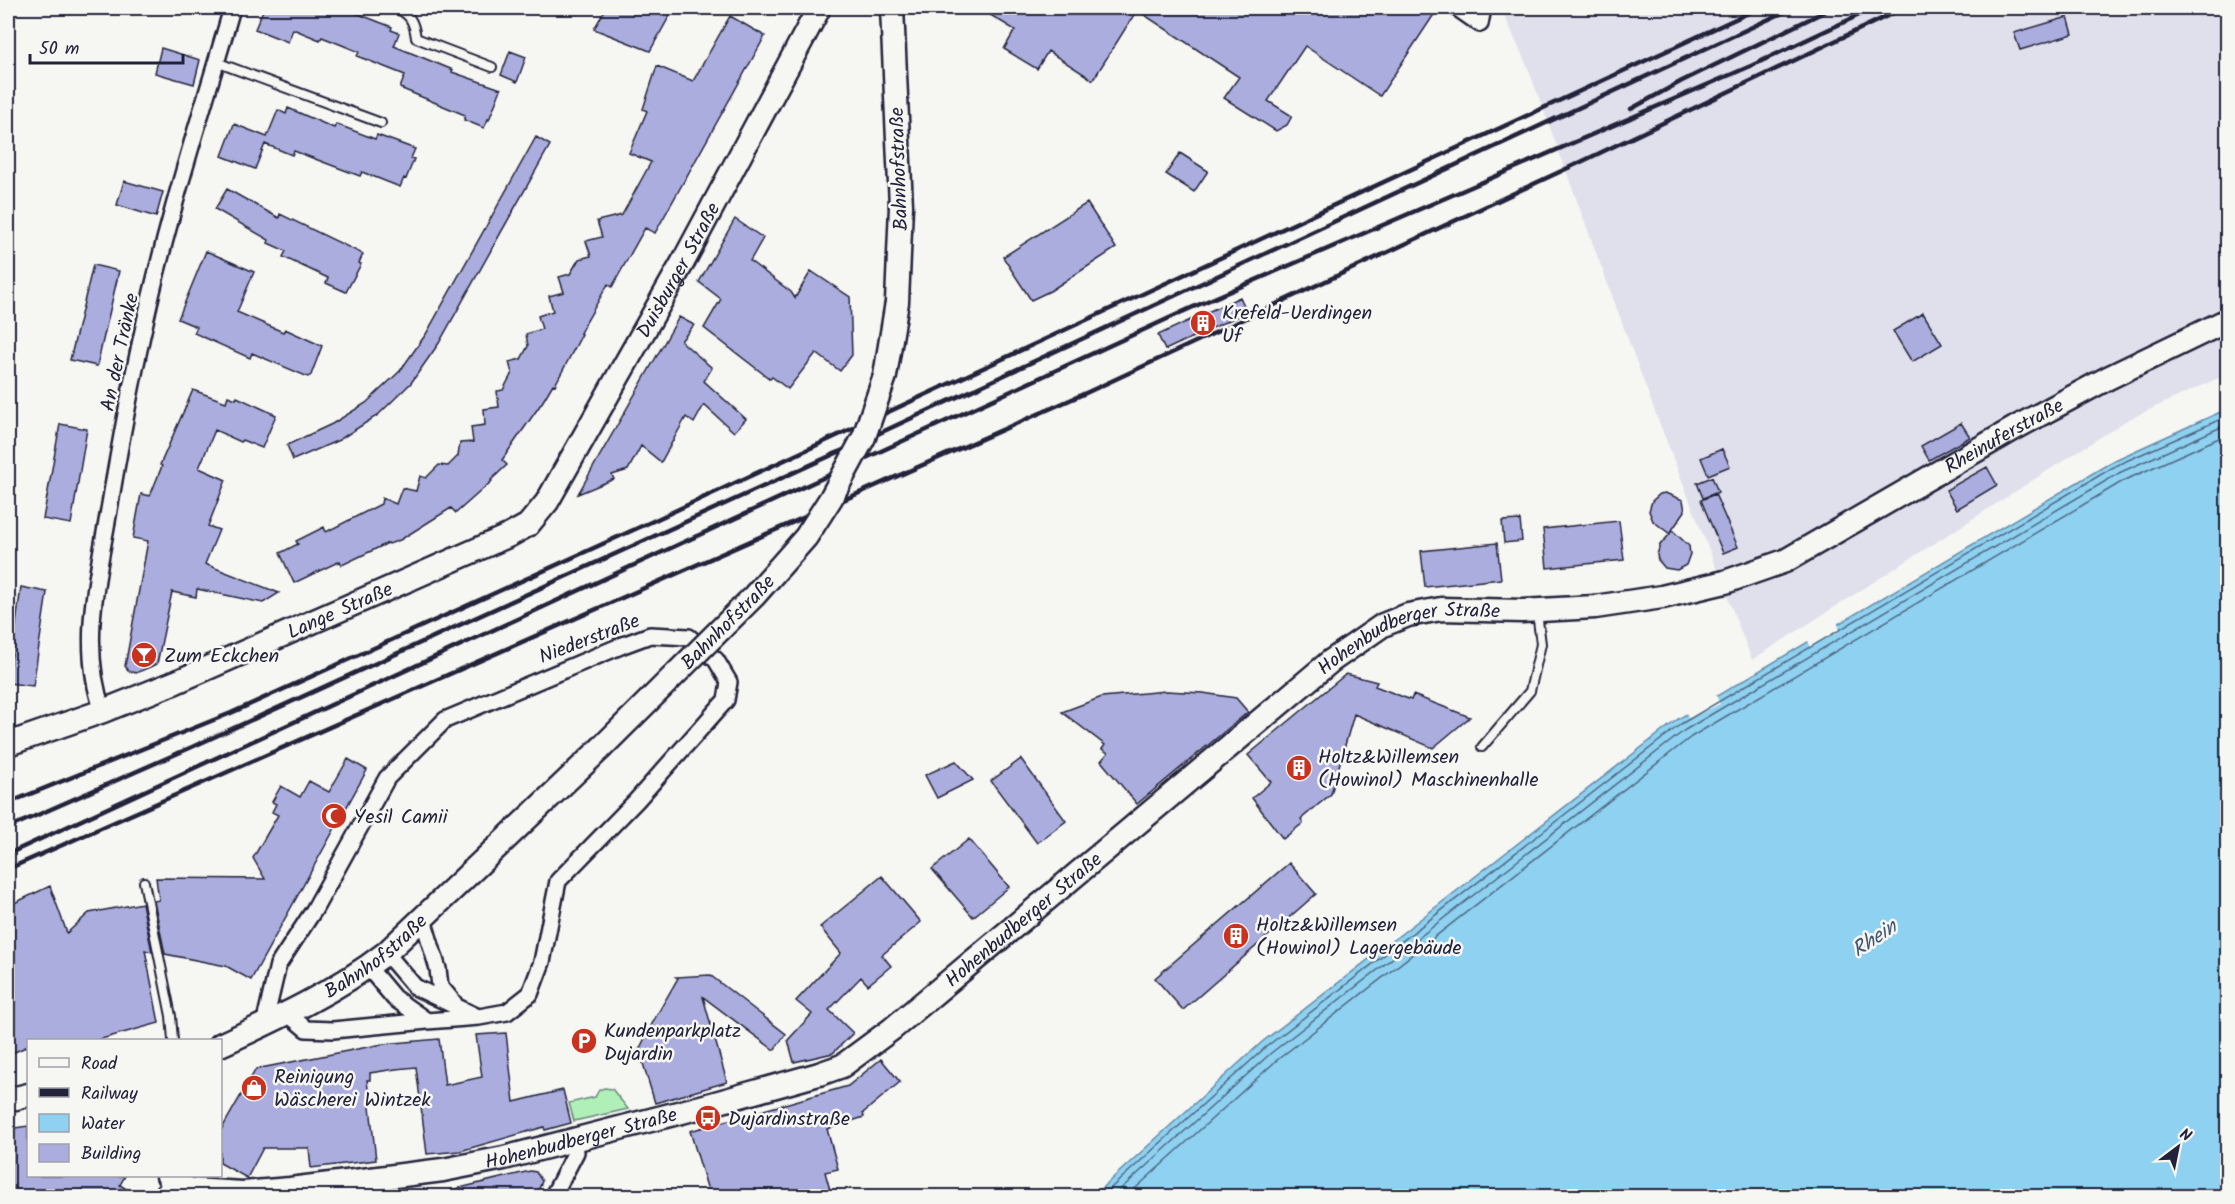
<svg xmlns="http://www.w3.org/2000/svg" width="2235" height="1204" viewBox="0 0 2235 1204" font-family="Kalam,sans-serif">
<rect width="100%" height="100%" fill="#f6f6f2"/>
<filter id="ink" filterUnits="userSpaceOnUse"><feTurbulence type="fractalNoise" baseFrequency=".0167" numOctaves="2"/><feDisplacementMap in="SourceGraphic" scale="12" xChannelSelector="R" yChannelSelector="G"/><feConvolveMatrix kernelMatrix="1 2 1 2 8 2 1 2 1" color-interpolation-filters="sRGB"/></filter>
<g filter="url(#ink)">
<!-- built -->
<path fill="#e0e0ec" d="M1501 8H2227V374L2127 420 1752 660 1652 404 1528 68Z"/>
<!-- green -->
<path fill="#b0f0b8" stroke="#69897a" stroke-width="1.5" d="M604 1088 612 1089 628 1109 574 1121 569 1103 595 1097 599 1090Z"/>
<!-- water -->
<path fill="#8fd1f0" stroke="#638ba8" stroke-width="1.5" d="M2227 409V1196H1093L1262 1042 1678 719 2115 460Z"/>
<!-- pier -->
<path fill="#f6f6f2" d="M1837 621 1840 631 1811 647 1807 639Z
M1715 693 1720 704 1689 719 1685 711Z"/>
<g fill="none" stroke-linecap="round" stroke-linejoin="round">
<!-- shore -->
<path stroke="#4e6883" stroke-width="1.5" d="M1102 1196 1266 1047 1681 724 2117 465 2228 416
M1113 1196 1271 1053 1685 730 2121 472 2228 424
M1127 1196 1277 1060 1691 737 2125 480 2228 434"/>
</g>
<!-- building -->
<path fill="#abadde" stroke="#22223b" stroke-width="1.5" d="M264 8H343L392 27 391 30 399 33 394 46 453 70 452 72 501 89 489 120 488 119 484 128 464 120 465 115 400 88 405 75 357 56 359 52 342 45 322 37 320 40 293 29 288 42 255 29Z
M606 8H674L650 51 594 29Z
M979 8H1426L1435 13 1380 96 1305 46 1268 101 1292 116 1287 125 1276 131 1224 98 1239 77 1137 10 1093 80 1048 51 1037 69 1004 49 1015 30Z
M730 16 765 36 655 233 645 228 612 287 608 284 580 333 582 334 555 385 553 384 543 401 502 460 507 465 491 480 492 481 456 513 451 508 400 540 389 544 388 543 342 565 340 561 294 583 280 553 298 544 296 541 324 527 326 532 381 504 382 498 396 504 402 488 416 491 420 476 426 478 439 465 448 466 458 456 460 443 473 442 471 427 485 425 484 409 499 407 497 391 503 390 512 373 509 362 521 359 528 346 526 334 542 329 538 316 553 311 549 296 564 292 559 277 570 274 579 259 591 256 586 241 602 237 597 221 622 215 651 162 629 153 647 111 643 109 657 66 693 81Z
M2068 17 2073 34 2020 50 2014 33Z
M161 48 200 60 194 84 155 73Z
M510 51 526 57 517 82 501 75Z
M288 108 334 128 336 124 375 139 377 135 415 149 411 158 414 159 406 179 404 178 400 187 362 172 360 176 294 151 292 155 265 144 255 169 222 156 234 124 267 137 278 110 286 114Z
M536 137 550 145 439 343 411 383 378 415 339 440 293 460 287 445 332 424 366 403 400 371 426 334Z
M1180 153 1208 171 1194 192 1166 174Z
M124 181 163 192 156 217 117 205Z
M227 189 279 218 280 214 363 254 359 263 361 264 346 292 326 283 328 278 283 257 286 251 268 243 269 240 215 209Z
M1087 203 1116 248 1050 291 1031 300 1003 257Z
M735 219 763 238 750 261 791 292 795 298 811 271 850 297 852 355 840 371 816 353 788 389 772 377 770 379 704 328 721 299 699 282Z
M206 251 254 272 237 312 283 332 285 329 322 346 311 375 308 377 252 353 250 358 194 333 197 327 178 319Z
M93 265 119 271 97 366 70 360Z
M1240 297 1247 312 1165 350 1158 335Z
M1923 313 1942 344 1912 362 1893 331Z
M679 317 694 325 681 341 712 368 704 381 746 419 734 432 704 405 694 423 686 417 661 462 641 446 628 470 612 475 614 479 578 494Z
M193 390 226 402 228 396 236 399 237 397 276 415 262 448 242 440 241 442 215 430 199 468 226 480 208 526 219 530 205 564 279 593 263 603 197 589 196 597 172 592 157 664 136 673 129 671 125 666 148 541 133 538 141 494 150 496 162 466 160 465Z
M1961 423 1970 437 1929 460 1921 446Z
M60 424 87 429 71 524 43 519Z
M1722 449 1730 466 1708 475 1701 458Z
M1987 467 1997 485 1957 509 1946 490Z
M1712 477 1718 492 1703 498 1697 483Z
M1665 493 1683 500 1685 511 1670 533 1673 531 1689 546 1690 554 1686 565 1677 570 1665 568 1658 560 1657 555 1660 545 1670 534 1653 521 1649 511 1652 501 1660 494Z
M1715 494 1738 547 1723 553 1701 500Z
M1520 520 1522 541 1504 543 1502 521Z
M1619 521 1624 560 1547 568 1543 529Z
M1497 543 1501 579 1425 587 1421 551Z
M21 587 47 592 33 686 8 683Z
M1346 674 1377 682 1375 686 1411 700 1413 695 1470 717 1433 748 1354 714 1331 794 1301 819 1303 823 1283 839 1252 798 1271 782 1248 755Z
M1166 691 1203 693 1236 698 1248 712 1137 804 1101 761 1108 753 1102 749 1105 745 1062 712 1102 697Z
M348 759 367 770 251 980 226 966 165 954 154 901 159 900 156 878 265 879 253 858 278 815 272 812 276 804 272 802 281 786 300 797 309 781 329 792Z
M1021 759 1066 821 1037 843 991 781Z
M956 761 973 780 937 798 925 775Z
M969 839 1009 887 973 917 932 869Z
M1289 863 1316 894 1183 1010 1155 978Z
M882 876 921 922 882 955 891 966 868 985 861 977 829 1010 853 1033 833 1053 794 1062 788 1040 812 1014 796 1001 841 953 820 927Z
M50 886 67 933 89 913 142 903 152 952 145 950 159 1023 94 1041H28V1046L8 1055V906Z
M710 975 786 1034 774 1050 703 997 727 1082 655 1103 639 1050 654 1020 678 978 676 977Z
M506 1033 514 1102 563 1090 571 1123 545 1130 544 1127 460 1151 427 1154 416 1067 396 1069 370 1073V1080H367L376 1160 311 1168 309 1148H263L247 1178 220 1163V1132L256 1069 383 1044 439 1039 445 1085 482 1077 476 1035Z
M881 1059 900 1082 863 1113 864 1117 827 1129 838 1169 825 1172 832 1197H710L690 1131 848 1086Z
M28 1126V1176H125L120 1185 139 1197H8V1129Z
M530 1171 536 1172 542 1181 536 1197H452L451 1190Z"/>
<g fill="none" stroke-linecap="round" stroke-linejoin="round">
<!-- lane casing -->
<g stroke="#22223b" stroke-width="12">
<path id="lane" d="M394 8C410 13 414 22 416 38L492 67
M216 62 381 123
M1482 747 1530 691 1541 644 1537 612
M144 882 171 1016 173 1040"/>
</g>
<!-- street casing -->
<g stroke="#22223b" stroke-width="20">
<path id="street" d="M1457 8 1480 24 1483 8
M103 711C79 646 98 575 109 510 125 413 144 315 170 221 189 149 212 79 232 8
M423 919 438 969 440 986 454 1003
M386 953 415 987 476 1016
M287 1013 306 1029 333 1030 427 1021
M264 1025 278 965 314 910 387 778 445 720 623 645 650 635 689 637 716 660 729 682 726 700 636 801 558 881 542 962 530 994 507 1012 479 1017 427 1021 394 998 368 967
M160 1196 173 1183
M553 1196 576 1152 574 1141"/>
</g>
<!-- secondary casing -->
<g stroke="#22223b" stroke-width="27">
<g id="secondary">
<path d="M892 8 901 206"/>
<path id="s1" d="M8 744 103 711 176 682 510 535 528 525 547 502 683 262 819 8"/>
<path id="s2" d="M220 1045C277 1019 337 991 386 953L600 749"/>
<path d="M8 1100 28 1095"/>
<path id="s3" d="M168 1176 173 1183 192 1190 243 1193 290 1189 443 1170 504 1158 701 1107 819 1074 842 1066 892 1029 1331 661 1383 625 1408 615 1441 609 1522 611 1595 607 1662 597 1725 582 1785 561 2015 428 2108 378 2228 320"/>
</g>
</g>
<!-- lane -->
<use href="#lane" stroke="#f6f6f2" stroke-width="8"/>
<!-- street -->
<use href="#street" stroke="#f6f6f2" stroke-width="15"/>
<!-- secondary -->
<use href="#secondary" stroke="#f6f6f2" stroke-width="22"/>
<!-- rail -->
<path stroke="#22223b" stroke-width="4.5" d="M1631 109 1682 81 1832 8
M8 803 231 713 653 521 1759 8
M8 828 192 747 854 445 1793 8
M8 854 1191 308 1753 65 1874 8
M8 869 1088 392 1583 161 1904 8"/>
<!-- secondary-bridge casing -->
<g stroke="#22223b" stroke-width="27" stroke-linecap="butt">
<g id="secondary-bridge">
<path id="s4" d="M600 749 754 596 806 537 831 498 864 437 885 376 897 302 901 206"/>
</g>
</g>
<!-- secondary-bridge -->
<use href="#secondary-bridge" stroke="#f6f6f2" stroke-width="22"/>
</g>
</g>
<!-- icons -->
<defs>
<g id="building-disc" transform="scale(1.35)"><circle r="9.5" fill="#c8321e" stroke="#f6f6f2"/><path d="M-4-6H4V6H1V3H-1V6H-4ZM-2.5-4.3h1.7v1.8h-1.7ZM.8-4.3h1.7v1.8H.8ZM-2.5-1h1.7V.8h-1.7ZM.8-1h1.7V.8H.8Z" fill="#fff"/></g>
<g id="bar-disc" transform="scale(1.35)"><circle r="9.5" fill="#c8321e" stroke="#f6f6f2"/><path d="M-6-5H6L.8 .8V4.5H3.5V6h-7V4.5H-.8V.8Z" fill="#fff"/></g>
<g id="mosque-disc" transform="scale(1.35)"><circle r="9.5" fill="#c8321e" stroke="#f6f6f2"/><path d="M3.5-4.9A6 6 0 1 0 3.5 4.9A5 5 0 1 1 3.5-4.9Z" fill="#fff"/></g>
<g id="parking-disc" transform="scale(1.35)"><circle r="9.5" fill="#c8321e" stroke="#f6f6f2"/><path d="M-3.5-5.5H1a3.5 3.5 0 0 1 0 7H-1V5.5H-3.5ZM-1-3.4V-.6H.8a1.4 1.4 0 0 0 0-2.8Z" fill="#fff"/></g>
<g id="shop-disc" transform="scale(1.35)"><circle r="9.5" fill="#c8321e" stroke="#f6f6f2"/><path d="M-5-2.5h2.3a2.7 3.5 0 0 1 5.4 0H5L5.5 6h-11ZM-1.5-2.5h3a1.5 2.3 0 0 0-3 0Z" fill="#fff"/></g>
<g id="bus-disc" transform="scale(1.35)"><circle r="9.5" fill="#c8321e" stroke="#f6f6f2"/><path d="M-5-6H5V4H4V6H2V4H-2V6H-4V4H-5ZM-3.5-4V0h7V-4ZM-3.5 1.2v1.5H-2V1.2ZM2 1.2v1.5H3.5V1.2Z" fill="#fff"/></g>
</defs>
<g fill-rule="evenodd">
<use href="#building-disc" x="1203" y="323"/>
<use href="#bar-disc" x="144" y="655"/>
<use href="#building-disc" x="1299" y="768"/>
<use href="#mosque-disc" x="334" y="816"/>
<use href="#building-disc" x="1236" y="936"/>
<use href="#parking-disc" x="584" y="1041"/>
<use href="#shop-disc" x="254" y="1088"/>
<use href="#bus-disc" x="708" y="1118"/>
</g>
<g text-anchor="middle" stroke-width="5" stroke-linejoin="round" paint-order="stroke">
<!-- street labels -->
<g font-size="20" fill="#22223b" stroke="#f6f6f2">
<text transform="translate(898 169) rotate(-92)" y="7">Bahnhofstraße</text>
<text dy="7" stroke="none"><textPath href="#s1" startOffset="861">Duisburger Straße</textPath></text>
<text transform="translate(119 352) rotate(-78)" y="7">An der Tränke</text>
<text dy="7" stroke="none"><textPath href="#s3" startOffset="2055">Rheinuferstraße</textPath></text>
<text dy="7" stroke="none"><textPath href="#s1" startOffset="358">Lange Straße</textPath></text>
<text dy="7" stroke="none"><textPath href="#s4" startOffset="180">Bahnhofstraße</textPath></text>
<text transform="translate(589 638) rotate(-21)" y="7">Niederstraße</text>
<text dy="7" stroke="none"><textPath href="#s3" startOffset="1413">Hohenbudberger Straße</textPath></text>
<text dy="7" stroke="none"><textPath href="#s3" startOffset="927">Hohenbudberger Straße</textPath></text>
<text dy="7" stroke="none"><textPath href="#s2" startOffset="180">Bahnhofstraße</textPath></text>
<text dy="7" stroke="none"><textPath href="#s3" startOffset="423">Hohenbudberger Straße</textPath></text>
</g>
<!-- poi labels -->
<g font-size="20" fill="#22223b" stroke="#f6f6f2" text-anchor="start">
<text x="1222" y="319">Krefeld-Uerdingen<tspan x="1222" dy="23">Uf</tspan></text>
<text x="164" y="662">Zum Eckchen</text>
<text x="1318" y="763">Holtz&amp;Willemsen<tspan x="1318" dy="23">(Howinol) Maschinenhalle</tspan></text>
<text x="354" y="823">Yesil Camii</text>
<text x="1256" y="931">Holtz&amp;Willemsen<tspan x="1256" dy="23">(Howinol) Lagergebäude</tspan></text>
<text x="604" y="1037">Kundenparkplatz<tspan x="604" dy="23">Dujardin</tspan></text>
<text x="274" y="1083">Reinigung<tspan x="274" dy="23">Wäscherei Wintzek</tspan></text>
<text x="728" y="1125">Dujardinstraße</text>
</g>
<!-- water labels -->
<g font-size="21" font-style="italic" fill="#435771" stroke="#f6f6f2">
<text transform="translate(1874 938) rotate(-34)" y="7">Rhein</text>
</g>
</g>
<!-- margin -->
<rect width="2235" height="1204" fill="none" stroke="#f6f6f2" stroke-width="30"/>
<rect x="15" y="15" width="2205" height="1174" fill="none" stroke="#22223b" stroke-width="2" filter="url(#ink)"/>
<!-- legend -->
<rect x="27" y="1039" width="195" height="138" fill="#f6f6f2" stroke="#a1a1a9" stroke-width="1.5"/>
<rect x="39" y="1058" width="30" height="9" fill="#f6f6f2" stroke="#a1a1a9" stroke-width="1.5"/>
<text x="81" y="1069" font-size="18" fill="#22223b">Road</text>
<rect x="39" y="1088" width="30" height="9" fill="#22223b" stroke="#a1a1a9" stroke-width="1.5"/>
<text x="81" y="1099" font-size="18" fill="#22223b">Railway</text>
<rect x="39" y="1114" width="30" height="18" fill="#8fd1f0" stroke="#a1a1a9" stroke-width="1.5"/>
<text x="81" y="1129" font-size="18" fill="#22223b">Water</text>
<rect x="39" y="1144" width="30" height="18" fill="#abadde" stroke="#a1a1a9" stroke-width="1.5"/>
<text x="81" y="1159" font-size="18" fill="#22223b">Building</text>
<!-- north arrow -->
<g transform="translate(2178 1147) rotate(32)" stroke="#f6f6f2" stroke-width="4.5" paint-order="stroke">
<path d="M0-4.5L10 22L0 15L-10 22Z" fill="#22223b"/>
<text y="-9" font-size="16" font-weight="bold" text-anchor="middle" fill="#22223b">N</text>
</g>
<!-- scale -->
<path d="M30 54v9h153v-9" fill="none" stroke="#22223b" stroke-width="3"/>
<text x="39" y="54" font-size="18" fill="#22223b" stroke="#f6f6f2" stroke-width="4.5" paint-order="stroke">50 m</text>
</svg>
